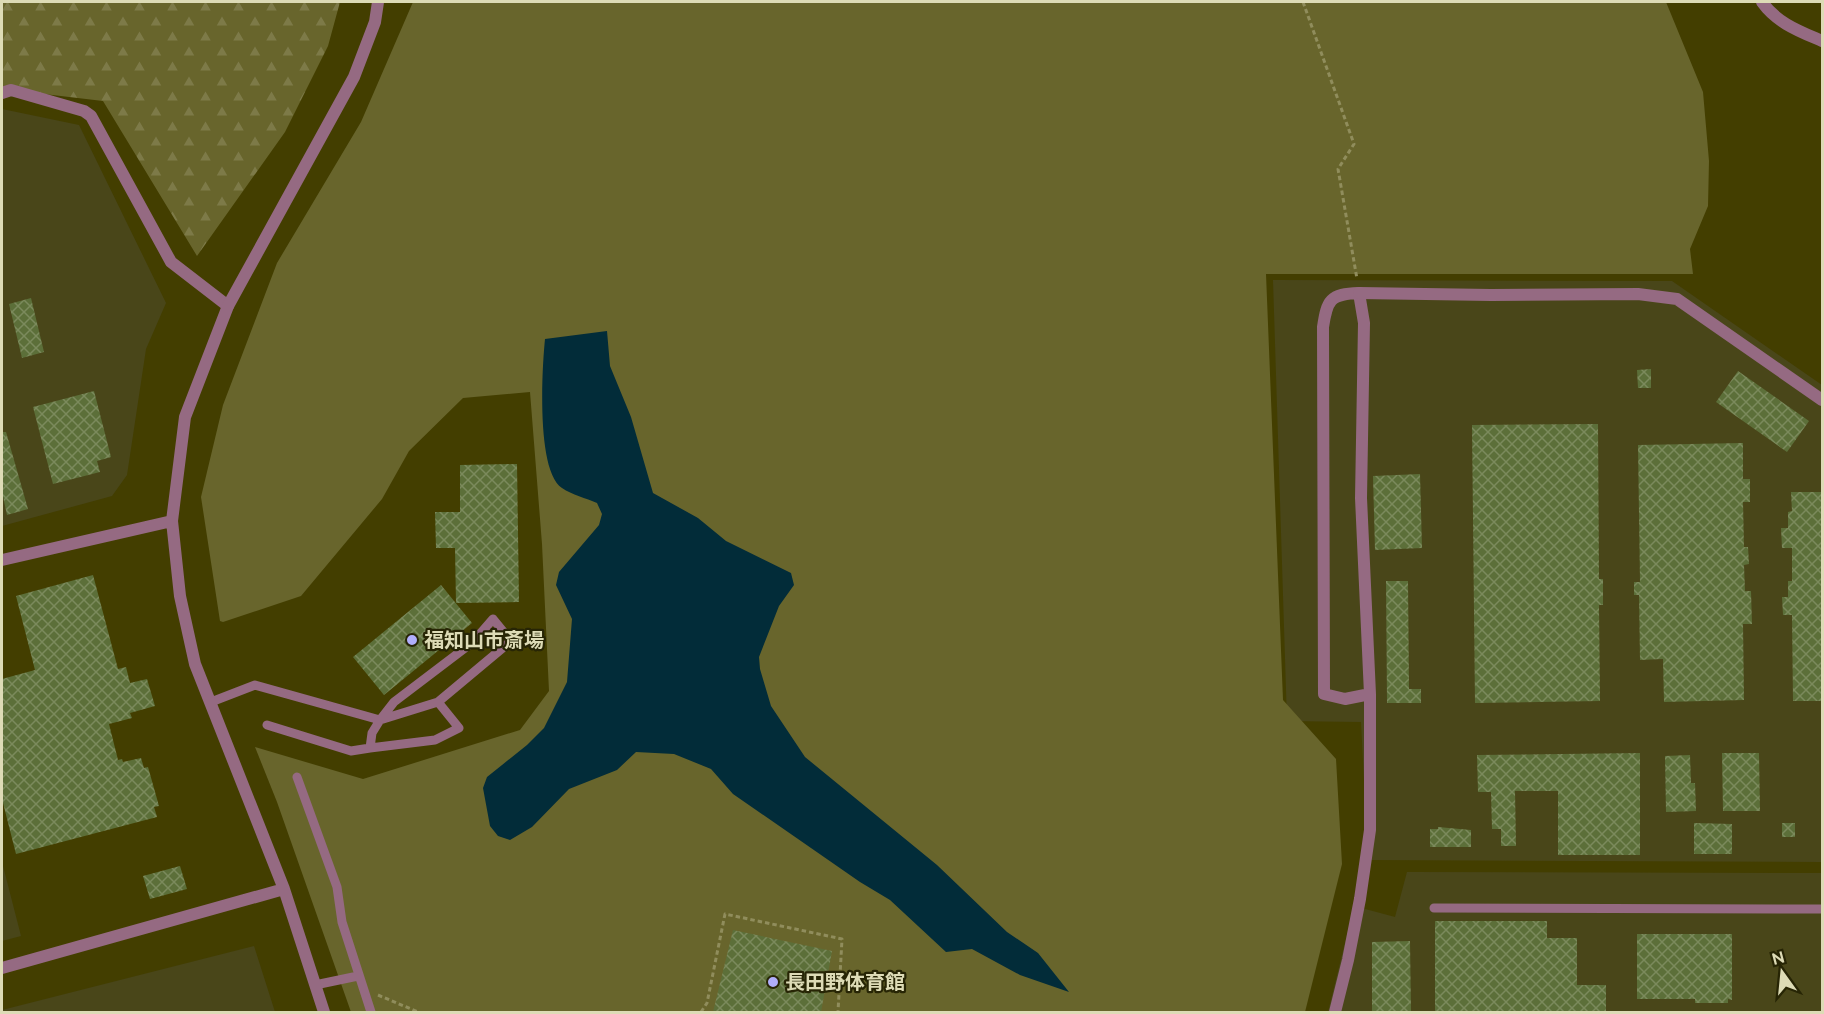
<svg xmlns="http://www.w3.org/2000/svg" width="1824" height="1014" viewBox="0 0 1824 1014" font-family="Raleway,'Noto Sans JP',sans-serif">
<defs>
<pattern id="forest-firs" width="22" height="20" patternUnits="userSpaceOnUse" patternTransform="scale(1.5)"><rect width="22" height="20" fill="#68652c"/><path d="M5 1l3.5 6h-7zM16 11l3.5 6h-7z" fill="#7d7a48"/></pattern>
<pattern id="building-cross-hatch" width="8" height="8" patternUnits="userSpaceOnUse" patternTransform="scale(1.5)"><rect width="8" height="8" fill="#5c6f39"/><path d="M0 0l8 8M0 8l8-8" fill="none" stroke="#7b8a5c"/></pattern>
</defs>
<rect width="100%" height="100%" fill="#433e00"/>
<!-- built -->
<path fill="#494619" d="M2 109 79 125 166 303 146 349 127 475 112 496 2 526Z
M1273 280 1672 281 1822 385V862L1368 860 1361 722 1287 721Z
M2 862 21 936 2 941Z
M1407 872 1822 873V1012H1328L1354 906 1395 917Z
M254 946 275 1012H2V1010Z"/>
<!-- forest -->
<path fill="url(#forest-firs)" d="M2 2H340L328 46 285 132 197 256 103 101 2 89Z"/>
<!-- park -->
<path fill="#68652c" d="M413 2H1666L1703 92 1709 161 1708 206 1690 249 1693 274H1266L1283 700 1336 759 1342 864 1305 1012H351L277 802 255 747 363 779 520 730 549 691 542 544 530 392 463 398 409 451 382 499 301 596 223 622 220 621 201 497 223 405 277 263 361 122Z"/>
<!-- water -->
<path fill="#022c39" d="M607 331 610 366 631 417 653 493 698 518 726 541 791 573 794 585 779 606 759 657 760 669 771 706 805 757 937 865 1007 932 1038 953 1069 992 1020 975 972 949 946 952 890 900 860 882 733 794 711 769 674 754 636 752 617 770 569 789 532 827 510 840 498 836 490 826 483 788 487 777 527 745 544 728 567 682 572 619 556 585 559 572 599 525 602 514 597 503C586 498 572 495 562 488 536 471 542 369 545 339Z"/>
<!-- building -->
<path fill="url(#building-cross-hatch)" d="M31 298 44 352 22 358 9 304Z
M1651 369V388H1638L1637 370Z
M1738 371 1809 421 1787 452 1716 402Z
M94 391 111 457 97 461 100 472 53 484 33 407Z
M1598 424 1599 579H1603V605H1599L1600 701 1475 703 1472 425Z
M2 432H6L28 509 7 515 2 492Z
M1743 443V479H1750V502H1743L1744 547H1748L1749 564 1744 565 1745 591H1751L1752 624H1743L1744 700 1664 702 1663 659 1640 660 1639 595H1634V582H1640L1638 445Z
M517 464 519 602 456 603 455 548H436L435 512H460V465Z
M1420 474 1422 548 1375 550 1373 476Z
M1791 492H1822V701H1793L1792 615H1783L1782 597H1788V581H1792V548H1782L1781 528H1788V512L1792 511Z
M93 575 118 669 126 667 130 683 147 679 155 706 130 713 132 718 109 724 118 760 122 759 123 762 141 758 144 768 148 767 159 806 154 807 157 817 16 854 2 799V679L35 670 16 596Z
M1386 581H1408L1409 689H1421V703H1387Z
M441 585 472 623 384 695 353 657Z
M1640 753V855H1558V791H1515L1516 846H1501V829H1492L1491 792H1478L1477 755Z
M1722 753H1759L1760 811H1723Z
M1690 755 1691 783H1695L1696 811 1666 812 1665 756Z
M1694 823 1732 824V854H1694Z
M1782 823H1795V837H1782Z
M1438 827 1471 830V847H1430V829H1438Z
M180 866 187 889 150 899 143 876Z
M1435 921H1547V938H1577V985H1606V1012H1435Z
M733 930 832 951 821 1012H713Z
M1637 934H1732V1000L1728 999V1003H1695V999H1637Z
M1410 941 1411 1012H1372V942Z"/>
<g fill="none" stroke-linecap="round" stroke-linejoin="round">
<!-- path -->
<path stroke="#908d5c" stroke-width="3" stroke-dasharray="4.5 3" stroke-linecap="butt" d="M1303 2 1354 144 1338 169 1357 279
M378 995 418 1012
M701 1012 707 1003 725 914 842 939 838 1012"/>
<!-- service -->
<path stroke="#956a82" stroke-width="9" d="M211 702 255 685 380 720 372 733 370 748 351 751 267 725
M380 720 394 702 473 642 493 619 511 641 438 702
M370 748 435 740 459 728 438 702 380 720
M297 777 337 887 342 922 371 1012
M1434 908 1822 909
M315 985 358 976"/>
<!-- minor -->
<path stroke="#956a82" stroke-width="12" d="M1762 2C1777 23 1799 31 1822 41
M2 93 11 90 84 111 91 116 171 262 228 306
M1335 1012 1348 960 1360 899 1370 830V694L1361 498 1364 323 1359 293C1330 294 1327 300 1323 327L1324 694 1345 699 1370 694"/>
<!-- tertiary -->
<path stroke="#956a82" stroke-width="12" d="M1359 293 1491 295 1638 294 1677 299 1822 400
M2 560 172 521
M2 968 284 889
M324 1012 284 889 195 664 180 596 172 521 185 417 228 306 354 77 375 22 378 2"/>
</g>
<!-- markers -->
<g fill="#b0aefa" stroke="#272505" stroke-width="2">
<circle cx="412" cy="640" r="6"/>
<circle cx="773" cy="982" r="6"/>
</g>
<g text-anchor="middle" stroke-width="4.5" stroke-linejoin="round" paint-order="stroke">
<!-- poi labels -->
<g font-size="20" font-weight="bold" fill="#dddbb6" stroke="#272505" text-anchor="start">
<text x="424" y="647">福知山市斎場</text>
<text x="785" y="989">長田野体育館</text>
</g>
</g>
<!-- border -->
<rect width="1824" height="1014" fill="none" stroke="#dddbb6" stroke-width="6"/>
<!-- north arrow -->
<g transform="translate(1782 972) rotate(345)" stroke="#272505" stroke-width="4.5" paint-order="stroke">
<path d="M0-4.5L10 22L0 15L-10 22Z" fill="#dddbb6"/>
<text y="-9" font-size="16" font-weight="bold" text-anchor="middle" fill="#dddbb6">N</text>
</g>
</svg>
